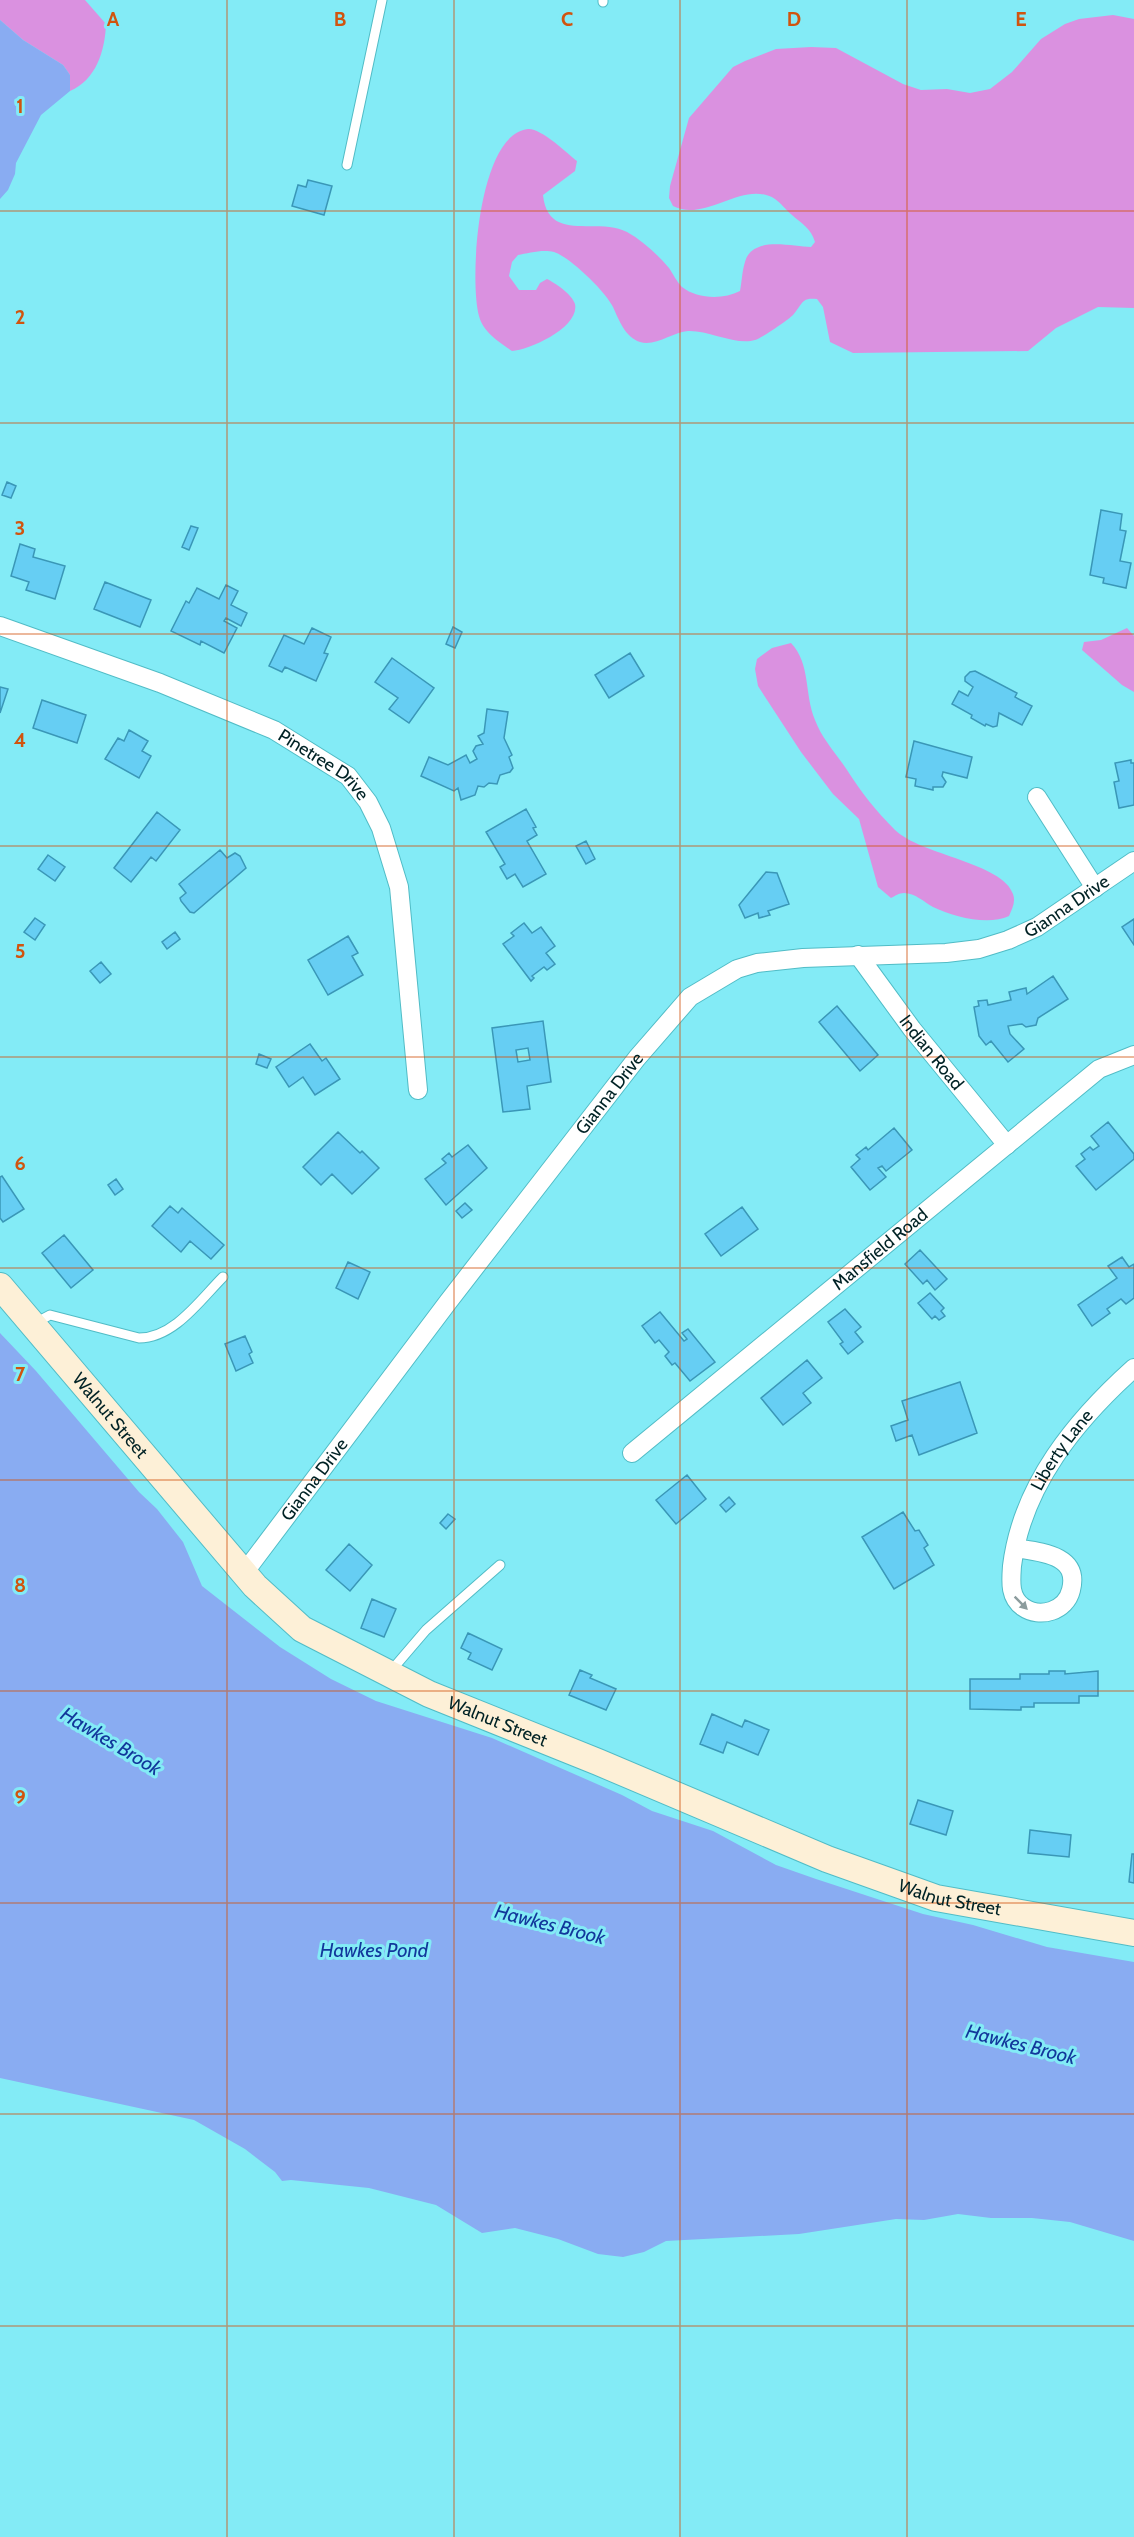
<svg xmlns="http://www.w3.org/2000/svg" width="1134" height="2537" viewBox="0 0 1134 2537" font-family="Cabin,sans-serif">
<rect width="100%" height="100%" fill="#83ebf6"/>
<!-- green -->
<path fill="#da91e0" d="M0 0H85L106 24C105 51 96 80 70 91V75L63 65 23 40 0 20Z
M1113 15 1134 19V308L1098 307 1056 328 1028 351 853 353 830 342 823 307 817 299C813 299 808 298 804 301 800 304 797 311 793 315 788 320 762 338 755 340 737 346 708 330 688 331 673 332 655 347 640 342 625 337 619 320 613 307 606 292 570 257 554 252 543 249 528 253 518 255L512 262 509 276 519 290H536L540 283 547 279C555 283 572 294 575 304 580 327 530 350 512 351 499 342 483 332 479 316 469 279 478 134 528 129 541 128 567 153 577 161L575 171 543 195C548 244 598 216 627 232 643 241 657 254 669 268 673 274 677 282 682 287 697 299 723 300 740 291 742 281 742 271 745 262 752 235 792 247 811 247L815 242C811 228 802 224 792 215 786 210 781 203 775 199 743 179 706 223 673 206L669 198 670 186 689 118 733 67 745 61 776 49 811 47 836 48 903 84 921 90 947 89 970 93 990 89 1012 72 1041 39 1065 24 1079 19Z
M1127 628 1134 636V692L1122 685 1082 650 1084 642 1101 640Z
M791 643C811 664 804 694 815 720 822 739 836 753 847 770 861 792 876 811 895 830 921 855 1003 863 1013 894 1016 902 1012 909 1009 916 988 926 954 917 933 907 924 902 915 893 904 893 899 893 895 896 891 898L878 887 859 819 833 794 801 752 758 686 755 669 757 659 772 648Z"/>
<!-- water -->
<path fill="#89acf2" d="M0 20 23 40 63 65 70 75V91L41 115 16 163 15 174 8 190 0 199Z
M0 1333 36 1371 139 1492 157 1509 183 1542 202 1586 280 1647 331 1679 376 1701 492 1738 622 1795 652 1811 713 1831 776 1865 816 1879 923 1914 973 1925 1047 1947 1134 1962V2241L1070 2222 1032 2218H991L958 2214 924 2220 896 2219 799 2234 666 2241 644 2252 623 2257 598 2254 558 2239 515 2228 482 2233 436 2205 369 2188 291 2180 282 2181 275 2172 245 2149 194 2120 0 2078Z"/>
<!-- building -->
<path fill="#66cef3" stroke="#3a97b7" stroke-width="1.5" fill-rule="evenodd" d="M308 180 332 186 324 215 292 206 298 185 306 187Z
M7 482 16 486 11 498 2 495Z
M1101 510 1122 514 1120 530 1126 531 1120 561 1131 563 1126 588 1103 583 1104 578 1090 575Z
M191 526 198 528 189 550 182 547Z
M20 544 35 549 33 557 65 566 55 599 26 590 29 582 11 576Z
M105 582 151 600 140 627 94 609Z
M226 585 238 591 231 605 247 613 241 626 226 618 224 621 237 628 224 653 201 641 200 645 171 631 186 601 189 603 197 588 219 599Z
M453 627 462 632 455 648 446 644Z
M312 628 331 637 324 653 328 654 316 681 285 667 282 672 269 666 284 635 304 644Z
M630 653 644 676 609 698 595 675Z
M392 658 434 688 409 723 389 709 398 698 375 682Z
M975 671 1017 693 1015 697 1032 706 1022 725 999 713 997 726 993 727 986 724 985 726 971 718 972 715 952 704 959 691 968 696 973 687 965 681V677L970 672Z
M0 687 8 689 0 713Z
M42 700 86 715 77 743 33 728Z
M487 709 508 712 504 738 512 755 509 757 513 768 510 772 500 775 497 784 489 783 484 787 478 786 475 795 461 800 458 788 454 791 421 776 429 757 448 765 466 755 470 763 477 759 473 751 476 746 483 744 478 736 484 733Z
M129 730 148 741 142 751 151 756 139 778 105 759 118 738 124 741Z
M914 741 972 757 967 778 943 772 942 776 946 782 943 787H933V790L915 786 916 779 906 777Z
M1131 760V763H1134V805L1119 808 1114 782 1119 781 1115 763Z
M526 809 536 827 533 828 537 835 527 841 546 874 523 887 515 874 507 879 500 867 505 864 486 832Z
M157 812 180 830 156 861 151 857 131 882 114 868Z
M586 841 595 859 586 864 576 846Z
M220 850 227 858 235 853 240 856 246 868 194 913 190 912 181 901 180 898 186 893 179 884Z
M48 855 65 867 55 881 38 869Z
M766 872 777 873 789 904 768 911 770 915 759 918 758 913 745 918 739 905Z
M35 918 45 925 35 940 24 932Z
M1134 919V945L1122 927Z
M524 923 532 933 541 927 555 946 546 953 555 964 547 970 544 967 532 976 534 978 531 981 503 944 514 936 511 933Z
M175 932 180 939 167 949 162 942Z
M348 936 358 953 352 956 363 975 328 995 308 960Z
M101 962 111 974 100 983 90 971Z
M1053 976 1068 999 1038 1018 1036 1025 1026 1027 1022 1024 1008 1026 1010 1034 1024 1049 1008 1062 991 1041 986 1045 979 1036 974 1007 979 1006 978 1001 987 1000 988 1005 1011 1000 1009 992 1026 988 1027 994Z
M837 1006 878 1055 860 1071 819 1022Z
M543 1021 551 1082 527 1086 530 1109 503 1112 492 1028ZM528 1048 530 1060 518 1062 516 1050Z
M310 1044 322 1061 326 1058 340 1079 315 1095 303 1077 289 1087 276 1067Z
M259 1054 271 1059 267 1068 256 1064Z
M1108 1122 1134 1154V1159L1096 1190 1076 1166 1085 1159 1081 1154 1090 1147 1093 1150 1099 1146 1091 1136Z
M894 1128 912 1150 886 1171 882 1166 878 1168 886 1177 870 1190 851 1167 860 1159 856 1155 866 1147 868 1150Z
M338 1132 360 1153 362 1151 379 1168 352 1194 332 1174 321 1185 303 1167Z
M468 1145 487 1168 446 1205 425 1179 446 1163 442 1159 449 1153 452 1157Z
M2 1176 24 1209 3 1222 0 1218V1177Z
M116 1179 123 1189 115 1195 108 1185Z
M465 1203 472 1210 462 1218 456 1211Z
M170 1206 178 1213 182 1208 224 1245 211 1259 190 1241 181 1252 152 1226Z
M742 1207 758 1229 721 1256 705 1234Z
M64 1235 93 1270 71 1288 42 1253Z
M920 1250 947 1279 935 1290 927 1280 923 1284 905 1264Z
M1122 1257 1129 1267 1134 1264V1298L1126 1304 1121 1299 1107 1309 1110 1313 1092 1326 1078 1305 1117 1278 1108 1266Z
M348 1262 370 1272 358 1299 336 1288Z
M930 1293 944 1308 941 1311 945 1316 939 1320 935 1316 932 1319 918 1303Z
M845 1309 861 1327 855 1332 863 1342 848 1354 840 1344 843 1342 828 1322Z
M660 1312 684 1341 687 1339 682 1333 688 1329 715 1362 690 1381 675 1363 672 1365 665 1356 669 1352 659 1340 655 1343 642 1326Z
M245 1336 252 1352 249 1354 253 1363 236 1371 225 1344Z
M807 1360 822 1378 803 1393 811 1403 783 1425 761 1398Z
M960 1382 977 1433 919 1455 912 1435 896 1441 891 1426 908 1420 902 1401Z
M687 1475 706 1499 676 1524 656 1500Z
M729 1497 735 1504 726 1512 720 1505Z
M903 1512 915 1531 919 1530 928 1545 924 1548 934 1565 894 1589 862 1537Z
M448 1514 455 1519 446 1529 440 1523Z
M349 1544 372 1565 350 1591 326 1570Z
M372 1599 396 1609 384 1637 361 1628Z
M468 1633 502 1649 492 1670 468 1659 471 1653 461 1648Z
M580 1670 592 1675 590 1678 616 1689 606 1710 569 1695Z
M1049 1671H1065V1674L1098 1671V1696H1079V1703H1034V1707H1021V1710L970 1709V1679H1020V1674H1049Z
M712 1714 742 1727 745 1720 769 1730 758 1755 727 1742 723 1753 700 1744Z
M918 1800 953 1811 946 1835 910 1824Z
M1030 1830 1071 1835 1069 1857 1028 1853Z
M1132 1854H1134V1883L1129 1882Z"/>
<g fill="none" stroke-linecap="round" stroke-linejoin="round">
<!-- service casing -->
<g stroke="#51bcc6" stroke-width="11">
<path id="service" d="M603 2V0
M347 165 382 0
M35 1323 50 1315 139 1338C174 1338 200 1300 223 1277
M390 1672 426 1630 500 1565"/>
</g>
<!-- minor casing -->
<g stroke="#51bcc6" stroke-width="20">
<g id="minor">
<path id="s1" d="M0 626 160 683 274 730 348 776 368 802 381 828 399 887 418 1090"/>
<path d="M1037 797 1095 888"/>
<path id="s2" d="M858 955 912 1029 1007 1145"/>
<path id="s3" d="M632 1453 1099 1069 1134 1055"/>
<path id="s4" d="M1015 1548C1039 1552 1080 1554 1071 1590 1066 1611 1040 1619 1023 1607 1009 1597 1011 1581 1012 1566 1022 1485 1076 1420 1134 1368"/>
<path id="s5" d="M244 1573 448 1302 637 1058 690 997 737 969 757 963 803 958 946 953 979 949 1008 940 1037 927 1134 861"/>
</g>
</g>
<!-- secondary casing -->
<g stroke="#51bcc6" stroke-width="28">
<g id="secondary">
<path id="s6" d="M0 1286 255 1586 302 1629 429 1694 598 1762 827 1859 936 1898 1134 1933"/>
</g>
</g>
<!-- service -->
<use href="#service" stroke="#fff" stroke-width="9"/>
<!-- minor -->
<use href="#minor" stroke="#fff" stroke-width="18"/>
<!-- secondary -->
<use href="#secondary" stroke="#fdf0d7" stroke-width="26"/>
</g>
<!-- one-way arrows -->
<defs><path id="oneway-solid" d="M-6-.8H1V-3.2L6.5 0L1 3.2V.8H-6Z" transform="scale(1.5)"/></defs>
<use fill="#8c9c9d" href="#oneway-solid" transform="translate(1021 1603) rotate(45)"/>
<!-- grid -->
<path fill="none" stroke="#d1540e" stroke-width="1.5" stroke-opacity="0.55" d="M227 0V2537M454 0V2537M680 0V2537M907 0V2537M0 211H1134M0 423H1134M0 634H1134M0 846H1134M0 1057H1134M0 1268H1134M0 1480H1134M0 1691H1134M0 1903H1134M0 2114H1134M0 2326H1134"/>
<g text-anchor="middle" stroke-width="6" stroke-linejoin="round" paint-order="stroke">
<!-- street labels -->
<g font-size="18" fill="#002225" stroke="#83ebf6">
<text dy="6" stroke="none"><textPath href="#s1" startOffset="354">Pinetree Drive</textPath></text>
<text dy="6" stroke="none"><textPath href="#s5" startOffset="1125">Gianna Drive</textPath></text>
<text dy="6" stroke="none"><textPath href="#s2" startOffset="122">Indian Road</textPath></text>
<text dy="6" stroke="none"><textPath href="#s5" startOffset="603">Gianna Drive</textPath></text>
<text dy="6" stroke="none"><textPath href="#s3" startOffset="321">Mansfield Road</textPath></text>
<text dy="6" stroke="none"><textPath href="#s6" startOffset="170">Walnut Street</textPath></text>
<text dy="6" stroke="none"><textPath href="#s4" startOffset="314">Liberty Lane</textPath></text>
<text dy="6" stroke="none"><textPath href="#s5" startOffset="117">Gianna Drive</textPath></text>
<text dy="6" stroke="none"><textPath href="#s6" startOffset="674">Walnut Street</textPath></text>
<text dy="6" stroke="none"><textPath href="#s6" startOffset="1160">Walnut Street</textPath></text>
</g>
<!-- water labels -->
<g font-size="20" font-style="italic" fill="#12379b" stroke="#83ebf6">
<text transform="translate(111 1741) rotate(31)" y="7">Hawkes Brook</text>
<text transform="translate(550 1924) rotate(14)" y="7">Hawkes Brook</text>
<text x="374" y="1957">Hawkes Pond</text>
<text transform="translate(1021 2044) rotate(14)" y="7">Hawkes Brook</text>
</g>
</g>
<g font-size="20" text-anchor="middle" font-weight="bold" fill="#d1540e" stroke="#83ebf6" stroke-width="6" stroke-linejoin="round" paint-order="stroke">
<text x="113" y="26">A</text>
<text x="340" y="26">B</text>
<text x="567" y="26">C</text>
<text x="794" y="26">D</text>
<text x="1021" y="26">E</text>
<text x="20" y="113">1</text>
<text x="20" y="324">2</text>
<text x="20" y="535">3</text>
<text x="20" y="747">4</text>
<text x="20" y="958">5</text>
<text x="20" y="1170">6</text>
<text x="20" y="1381">7</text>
<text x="20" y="1592">8</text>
<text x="20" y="1804">9</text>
</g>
</svg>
